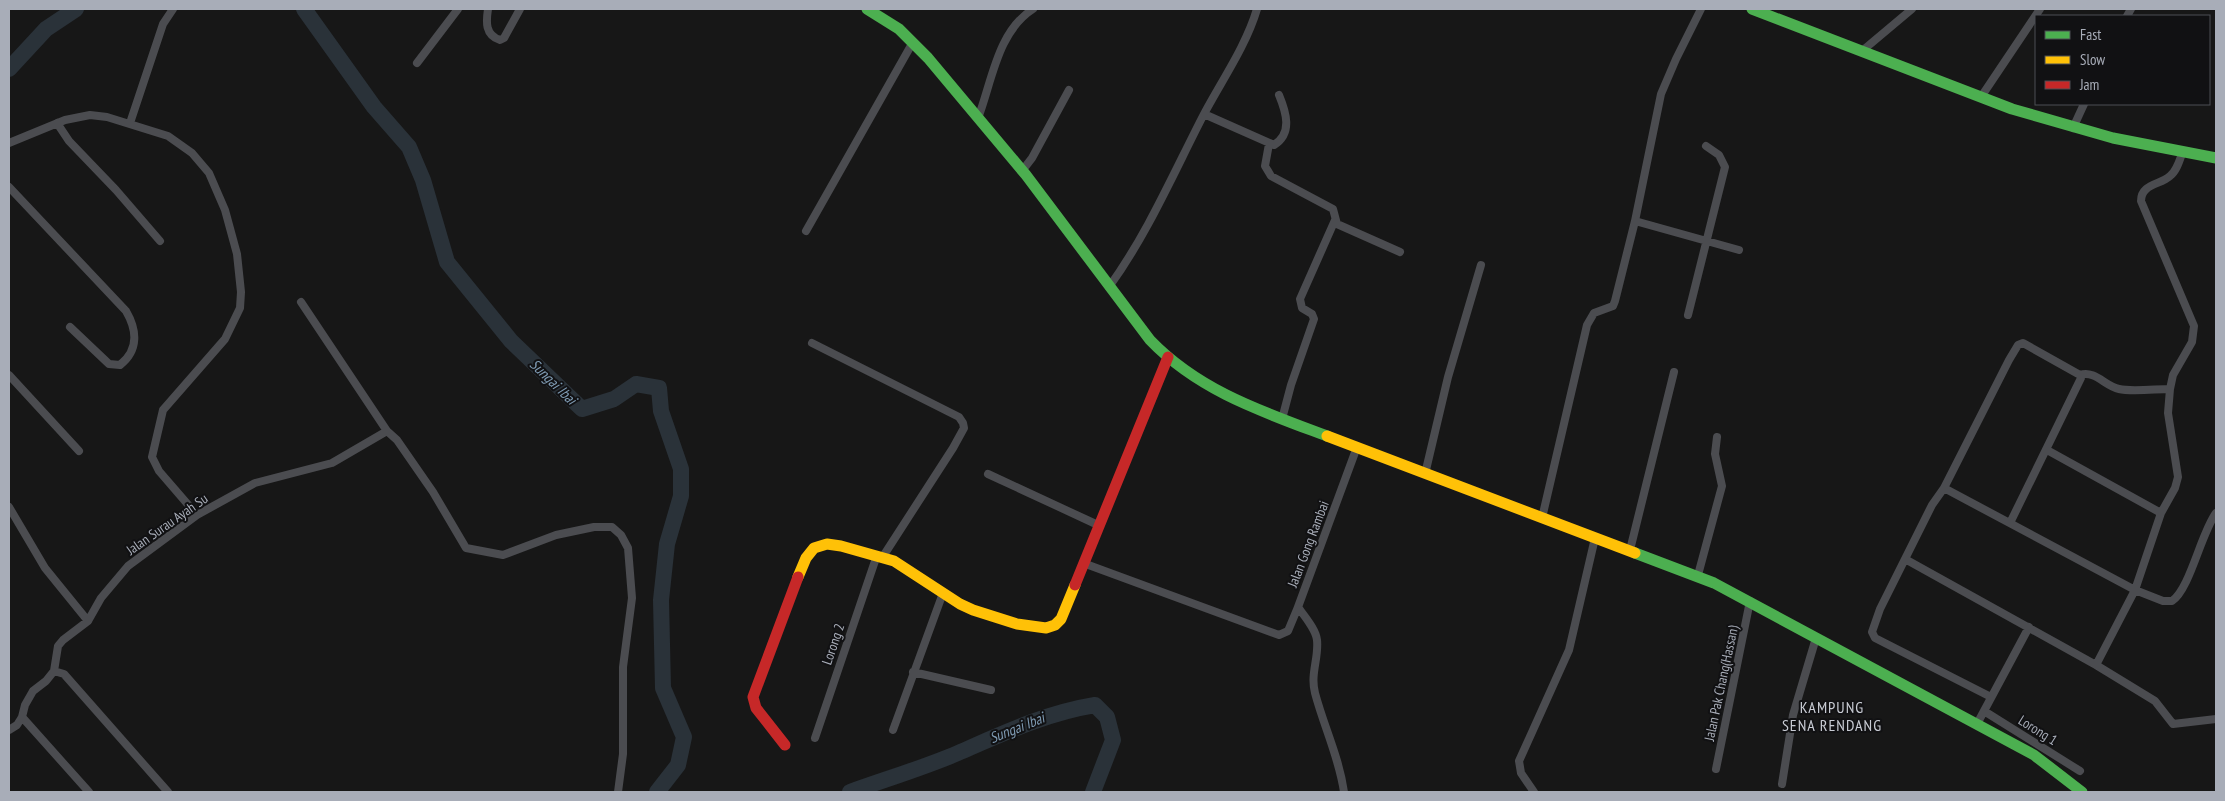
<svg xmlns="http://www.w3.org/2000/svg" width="2225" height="801" viewBox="0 0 2225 801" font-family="'PT Sans Narrow',sans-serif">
<rect width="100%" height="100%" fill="#171717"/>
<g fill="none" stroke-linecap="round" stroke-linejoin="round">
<!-- river -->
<path stroke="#2a3239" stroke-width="16" d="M304 9 374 107 409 147 423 180 447 262 511 341 582 409 614 399 636 384 659 388 661 411 681 469V496L667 544 661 600 663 688 684 737 678 765 657 792
M9 69 46 29 76 9
M850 792C886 779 923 768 958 753 1004 733 1046 713 1095 705L1107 717 1113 740 1093 792"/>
<!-- street -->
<path stroke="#4b4c50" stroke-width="8" d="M488 9C486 22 485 35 500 40L504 38 520 9
M2127 16 2131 9
M1862 51 1912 9
M417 63 458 9
M1981 97 2040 9
M1204 114 1274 145C1293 133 1286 112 1279 95
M978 118C992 82 997 32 1033 9
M57 123 69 141 116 190 160 241
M130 123 163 24 173 9
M2073 128 2084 104
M9 143 65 120 90 115 107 117 168 136 192 153 209 173 225 210 237 254 241 292 240 308 225 339 163 410 152 457 159 471 197 515
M1269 144 1265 166 1271 176 1333 209 1337 224 1400 252
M1022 171 1032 158 1069 90
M9 187 126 311C137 330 139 350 120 365L109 364 70 327
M1635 221 1739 250
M806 231 913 42
M1109 287C1148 233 1174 172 1204 114 1222 80 1246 46 1257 9
M301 302 387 431 397 440 433 492 466 548 503 555 556 535 594 527H612L621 535 628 548 632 598 623 667V754L618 792
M1688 315 1725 167 1719 155 1706 146
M812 343 959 417 963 423 964 428 953 448 882 558
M9 375 79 451
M2080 375C2095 370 2105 386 2119 389 2131 392 2156 389 2170 389
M1282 419 1291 385 1314 319 1312 314 1302 308 1300 299 1335 220
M2047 450 2161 513 2135 590 2096 665
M988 474 1098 525
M1425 474 1448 377 1481 265
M1944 488 2135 590 2163 601H2172C2190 589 2201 533 2216 513
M9 507 45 568 88 621
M2161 513 2175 488 2178 477 2168 413 2170 389 2173 375 2192 342 2194 326 2141 201C2141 184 2160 185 2170 176 2177 171 2180 159 2183 151
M1542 518 1587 325 1594 313 1613 306 1615 301 1635 221 1661 94 1676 59 1701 9
M1630 550 1674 372
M1905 559 2096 665 2155 701 2173 724 2216 719
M1083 563 1279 635 1288 631 1298 607
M1698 575 1722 486 1715 454 1717 437
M54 671 64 674 168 792
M913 672 991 690
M1991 697 1875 638 1872 632 1880 609 1932 505 1944 488 2009 360 2018 345 2023 343 2080 375 2081 378 2010 523
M1984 711 2080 771
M22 717 89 792
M1977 724 2029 627
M9 730 17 725 22 717 25 705 33 691 46 681 54 671 58 646 63 640 88 621 101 598 128 566 197 515 255 483 332 463 387 431
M893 730 943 593
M815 738 876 558
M1716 769 1750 601
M1782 784 1793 715 1816 638
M1344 792C1339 757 1324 727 1315 693 1310 674 1319 658 1317 640 1316 629 1304 616 1298 607L1357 447
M1534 792 1521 773 1519 761 1569 650 1595 538"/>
<!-- fast -->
<path stroke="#4caf50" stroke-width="11" d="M867 9 899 29 928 58 1026 175 1150 340C1199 391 1263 412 1327 436
M1752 9 2012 109 2113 138 2216 158
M1635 553 1714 583 2034 755 2082 792"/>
<!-- slow -->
<path stroke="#ffc107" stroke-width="11" d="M1327 436 1635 553
M798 577 806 558 814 548 827 544 841 546 894 561 960 604 973 610 1017 624 1046 628 1055 625 1061 619 1075 585"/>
<!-- jam -->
<path stroke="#c62828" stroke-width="11" d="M1075 585 1168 357
M785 745 756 708 753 697 798 577"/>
</g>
<g text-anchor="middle" stroke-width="4" stroke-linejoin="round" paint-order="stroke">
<!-- street labels -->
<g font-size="14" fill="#a8adb8" stroke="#111113">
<text transform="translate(167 524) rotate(-35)" y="5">Jalan Surau Ayah Su</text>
<text transform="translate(1308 544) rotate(-69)" y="5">Jalan Gong Rambai</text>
<text transform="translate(833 644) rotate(-71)" y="5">Lorong 2</text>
<text transform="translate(1721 683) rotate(-78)" y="5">Jalan Pak Chang(Hassan)</text>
<text transform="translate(2038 730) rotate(32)" y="5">Lorong 1</text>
</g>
<!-- water labels -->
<g font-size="15" font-style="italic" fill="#7f9bb3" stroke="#111113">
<text transform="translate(553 382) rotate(44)" y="5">Sungai Ibai</text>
<text transform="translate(1017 728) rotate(-22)" y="5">Sungai Ibai</text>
</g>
<!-- quarter labels -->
<g font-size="16" letter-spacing="1" fill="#c9ccd4" stroke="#111113">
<text x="1832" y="713">KAMPUNG<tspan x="1832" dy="18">SENA RENDANG</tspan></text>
</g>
</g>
<!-- border -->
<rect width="2225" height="801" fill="none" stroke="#a8adb8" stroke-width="20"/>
<!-- legend -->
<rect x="2035" y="15" width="175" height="90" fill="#111113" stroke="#4d4f55"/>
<rect x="2045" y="31" width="25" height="8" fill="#4caf50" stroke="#4d4f55"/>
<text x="2080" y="40" font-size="15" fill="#a8adb8">Fast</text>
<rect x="2045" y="56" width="25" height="8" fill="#ffc107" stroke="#4d4f55"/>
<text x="2080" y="65" font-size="15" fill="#a8adb8">Slow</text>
<rect x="2045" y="81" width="25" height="8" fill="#c62828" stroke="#4d4f55"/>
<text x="2080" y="90" font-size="15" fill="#a8adb8">Jam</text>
</svg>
